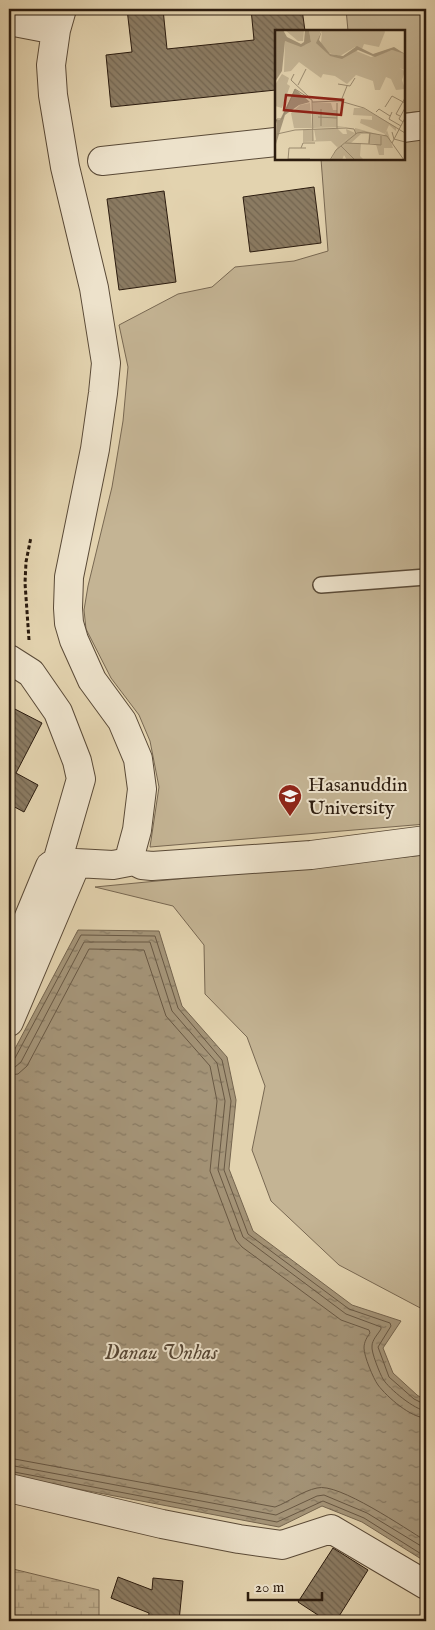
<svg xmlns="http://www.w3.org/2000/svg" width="435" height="1630" viewBox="0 0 435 1630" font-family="'IM FELL English',serif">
<defs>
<pattern id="wetland-marsh" width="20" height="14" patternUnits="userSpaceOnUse" patternTransform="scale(1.25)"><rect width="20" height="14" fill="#c4b494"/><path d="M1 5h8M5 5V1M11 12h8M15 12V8" fill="none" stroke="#a99a7e"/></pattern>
<pattern id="water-ripples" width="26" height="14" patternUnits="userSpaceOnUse" patternTransform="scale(1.25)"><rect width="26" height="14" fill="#a59579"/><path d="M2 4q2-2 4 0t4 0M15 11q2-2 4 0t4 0" fill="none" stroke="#877962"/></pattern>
<pattern id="building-back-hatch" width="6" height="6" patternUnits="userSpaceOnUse" patternTransform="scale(1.25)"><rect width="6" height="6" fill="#8b7b62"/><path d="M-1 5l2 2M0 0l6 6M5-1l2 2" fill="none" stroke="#72644f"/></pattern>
</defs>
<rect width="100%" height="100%" fill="#e3d3af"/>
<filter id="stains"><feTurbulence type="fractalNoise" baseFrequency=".004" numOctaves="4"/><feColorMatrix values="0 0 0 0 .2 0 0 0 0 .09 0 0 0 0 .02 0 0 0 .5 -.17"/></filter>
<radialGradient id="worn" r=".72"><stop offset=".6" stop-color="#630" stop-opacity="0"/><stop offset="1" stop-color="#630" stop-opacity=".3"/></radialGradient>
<!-- green -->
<path fill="#c4b494" stroke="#786852" d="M346 9H426V111L404 113V31H348Z
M426 135V824L150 847 159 787 150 741 139 715 111 678 86 629 84 610 88 586 112 487 123 421 128 367 119 325 178 294 212 287 235 267 294 261 328 251 321 159H404V138Z
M426 855V1311L339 1265 271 1201 252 1150 265 1086 247 1037 205 994 204 945 173 906 95 887Z"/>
<!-- wetland -->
<path fill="url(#wetland-marsh)" stroke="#786852" d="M9 1568 99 1590V1621H9Z"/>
<!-- water -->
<path fill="url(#water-ripples)" stroke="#75654f" d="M78 930 159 931 182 1006 227 1057 236 1100 229 1169 253 1231 352 1305 401 1321 383 1348 393 1373 417 1395 426 1401V1562L362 1522 322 1506 279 1527 9 1476V1060Z"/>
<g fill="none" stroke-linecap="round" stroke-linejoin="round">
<!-- shore -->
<path stroke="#685844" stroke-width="1" d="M9 1061 15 1058 81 935 155 936 178 1008 222 1060 231 1101 224 1170 248 1234 349 1309 390 1323 391 1326 378 1347 389 1377 414 1399 426 1405
M9 1068 15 1067 21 1062 84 942H150L172 1011 217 1063 225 1101 218 1170 243 1237 346 1314 381 1327V1329C378 1334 372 1340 372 1346 371 1352 380 1374 383 1379 389 1389 415 1410 426 1411
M9 1075 18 1074 27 1066 89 949 144 950 166 1016 210 1066 217 1101 210 1171 236 1240 242 1247 341 1320 369 1330 370 1333C367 1337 364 1342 364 1348 364 1356 373 1378 378 1385 387 1397 411 1418 426 1418
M9 1458 275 1507C289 1502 302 1491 317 1488 338 1482 406 1529 426 1541
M9 1465 276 1515 317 1496 324 1495 367 1513 426 1549
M9 1471 277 1522 323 1501 364 1518 426 1557"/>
</g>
<!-- building -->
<path fill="url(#building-back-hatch)" stroke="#2c1c0f" d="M127 9H163L167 49 254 40 251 9H302L305 31H276V90L111 107 106 55 132 52Z
M314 187 321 243 250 252 243 197Z
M164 191 176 282 119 290 107 199Z
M9 706 42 723 16 773 38 785 24 812 9 804Z
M333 1548 368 1570 336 1621H327L298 1602Z
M118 1577 152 1590 153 1578 183 1581 179 1621H148L149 1613 111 1598Z"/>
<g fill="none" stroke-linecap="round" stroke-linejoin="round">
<!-- service casing -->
<g stroke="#5a4a37" stroke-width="18">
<path id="service" d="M321 585 426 577"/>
</g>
<!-- minor casing -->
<g stroke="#5a4a37" stroke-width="30">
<path id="minor" d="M62 9 56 30 51 65 53 95 65 167 94 288 106 363 103 393 95 449 69 577 68 608 69 623 74 640 92 680 122 721 138 759 142 789 137 830 131 852 134 861
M9 21 56 30
M404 128 426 125
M102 161 276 142
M9 659 31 673 58 712 77 761 81 779 57 862
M9 965 50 866 57 862 113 865 134 861 142 865 152 866 311 855 426 840
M9 1022 76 864
M9 1488 162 1524 239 1539 282 1545 331 1529 426 1585"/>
</g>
<!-- path -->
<path stroke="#2c1c0f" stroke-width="3" stroke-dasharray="4 2.5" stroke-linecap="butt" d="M29 640 25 583 26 562 31 537"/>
<!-- service -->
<use href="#service" stroke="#ede2cb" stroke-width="15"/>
<!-- minor -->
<use href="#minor" stroke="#ede2cb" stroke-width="28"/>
</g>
<!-- icons -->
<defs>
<g id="university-pin" transform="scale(1.25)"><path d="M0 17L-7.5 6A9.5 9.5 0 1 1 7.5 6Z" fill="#8f2418" stroke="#ede2cb"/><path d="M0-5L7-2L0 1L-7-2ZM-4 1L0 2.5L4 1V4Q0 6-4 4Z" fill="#fff"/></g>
</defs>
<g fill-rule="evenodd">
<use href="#university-pin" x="290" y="796"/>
</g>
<g text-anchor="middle" stroke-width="4" stroke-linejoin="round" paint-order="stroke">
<!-- poi labels -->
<g font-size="20" fill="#2c1c0f" stroke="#ede2cb" text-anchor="start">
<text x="308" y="791">Hasanuddin<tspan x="308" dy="23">University</tspan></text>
</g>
<!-- water labels -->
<g font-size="21" font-style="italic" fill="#564634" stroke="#ede2cb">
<text x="161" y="1359">Danau Unhas</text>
</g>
</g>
<!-- overview -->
<g transform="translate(275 30)">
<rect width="130" height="130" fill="#e3d3af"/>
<path d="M38 72 56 73 58 80H62V96L70 97 38 98ZM35 73 37 98H19L16 83 25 75ZM79 78H88L121 97V101L114 95 110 104 85 93 86 89 97 90V86L78 85ZM39 99H63L68 104H72L71 99 80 103 62 117 56 111 28 112V100H37L38 111 41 110Z" fill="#c4b494"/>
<path d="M80 98 109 106 112 100 118 118H109V125H104L101 114 93 113 94 104H86L76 113H86L85 126 89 130H72L69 125 67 130H56L63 116 80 103Z" fill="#c4b494"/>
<path d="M10 0H29L28 11H23ZM34 0H46L42 13 55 26 67 27 79 20 96 27 117 20 127 22 130 24V40L124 38 130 41 127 50 130 59 121 60 116 49 111 47 105 60H100L98 51 81 45 72 54 60 46 48 44 46 48 24 32 16 41 9 42 10 11 30 15 36 12ZM47 0H109L110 2 104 17 89 14 87 19 80 17 65 26 53 23 46 14ZM7 44 14 48 12 54 15 56 7 78 0 76V55Z" fill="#c4b494"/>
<path d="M0 0H8L12 7 26 14 29 12 30 0H34L36 12 26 17 10 11 7 41 0 52ZM47 0 44 10 55 24 68 26 82 16 98 24 119 17 130 24 117 20 100 27 83 20 67 29 55 26 41 13ZM20 59 35 72 24 75 10 85 1 114 2 90H5Z" fill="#a59579"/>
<path fill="none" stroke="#a59579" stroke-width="2.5" d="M2 0 5 41"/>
<path fill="none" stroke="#9a8a6f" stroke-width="1" d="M19 44 16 50 35 68M63 54 75 56 80 48M23 55 31 39M37 70 38 111M66 71 72 56M37 72 65 71 89 78 130 103M62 73V99M110 77 117 66 130 73M101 82 104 79 115 86M117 82 114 89 126 96M125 86 121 84 130 68M43 87 62 88M128 92 124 89 130 78M0 95 2 89H7L20 59 37 70M46 96V79M117 102 119 109 130 112M95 103 94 114 106 115V106M2 104 20 100 71 98 79 99 81 104M70 113 94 114M117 113 130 88M66 116 80 130M26 118 28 113H40M13 129H35M13 130 14 118H31M55 130 61 120 82 103 89 102 112 106 129 130"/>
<path fill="#8f2418" fill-opacity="0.15" stroke="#8f2418" stroke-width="2.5" d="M11 65 68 70 66 85 9 80Z"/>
<rect width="130" height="130" fill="none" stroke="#2c1c0f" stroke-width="2.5"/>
</g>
<!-- margin -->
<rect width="435" height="1630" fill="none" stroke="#e3d3af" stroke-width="30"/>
<rect x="10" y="10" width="415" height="1610" fill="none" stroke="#2c1c0f" stroke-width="2.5"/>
<rect x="15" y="15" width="405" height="1600" fill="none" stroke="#2c1c0f"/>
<!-- scale -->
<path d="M248 1592v8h74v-8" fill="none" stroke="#2c1c0f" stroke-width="2.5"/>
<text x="255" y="1592" font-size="15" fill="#2c1c0f" stroke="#ede2cb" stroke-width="4" paint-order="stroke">20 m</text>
<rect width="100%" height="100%" filter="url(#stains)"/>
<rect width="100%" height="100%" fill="url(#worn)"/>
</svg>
